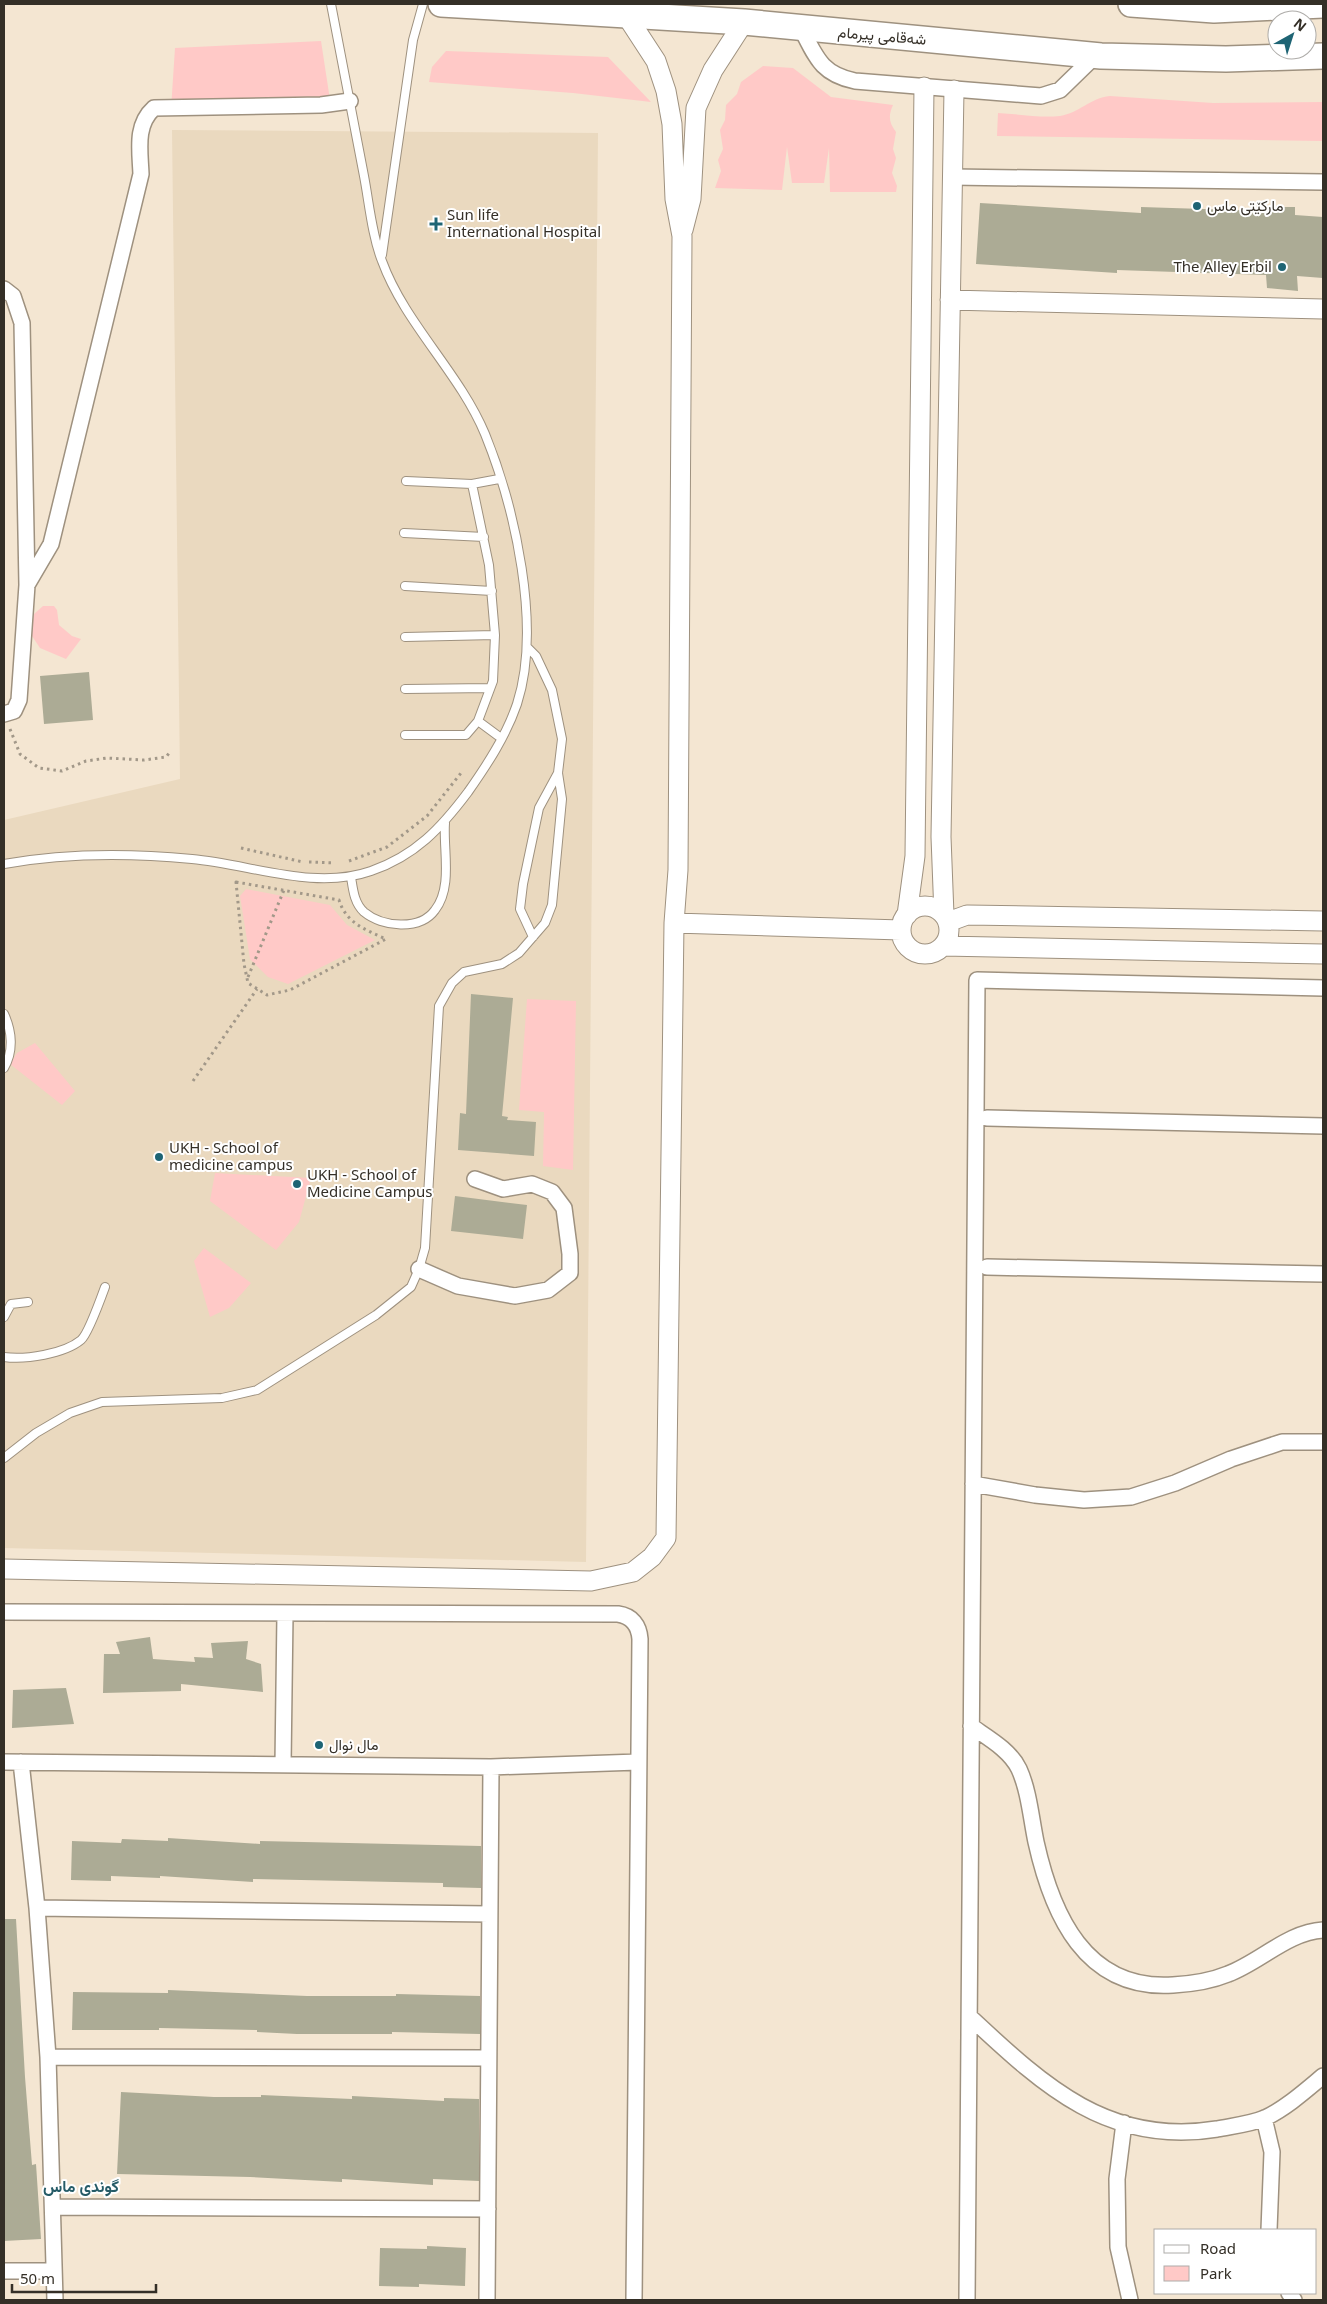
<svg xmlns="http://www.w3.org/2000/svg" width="1327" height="2304" viewBox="0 0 1327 2304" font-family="'Noto Sans',Vazirmatn,sans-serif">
<rect width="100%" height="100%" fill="#f4e6d2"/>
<!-- built -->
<path fill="#ead9bf" d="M172 130 598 133 586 1562 4 1548V820L180 779Z"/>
<!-- green -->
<path fill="#ffc9c7" d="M321 41 332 113 171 109 175 48Z
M446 51 608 57 651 102 573 93 429 82 432 67Z
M763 66 793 68 831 97 893 105C888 116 889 123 896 132L893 149 896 158 892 173 897 186 896 192H830L829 148 824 183H792L787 147 782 190 715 188 721 171 718 160 723 149 720 130 725 120 726 105 737 94 741 82Z
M1110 96 1213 103 1323 102V141L997 136 998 113C1018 114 1040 118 1060 116 1079 113 1090 98 1110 96Z
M43 606H54L57 610 59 625 72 636 81 639 66 659 40 648 28 630 34 614Z
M246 889 330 905 347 925 375 940 288 984 268 977 250 959 240 896Z
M527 999 576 1001 573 1170 543 1166 544 1112 519 1110Z
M35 1043 75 1091 62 1105 10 1064 17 1053Z
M215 1173 311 1178 299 1222 276 1250 210 1201Z
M204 1248 251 1283 229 1308 210 1317 194 1261Z"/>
<!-- building -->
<path fill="#acab95" d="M980 203 1141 213V207L1265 211V207H1295V215L1323 217V278L1297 276 1298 291 1267 288 1266 275 1117 270V273L976 264Z
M89 672 93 720 44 724 40 676Z
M471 994 513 998 502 1116 508 1117 507 1120 536 1122 534 1156 458 1150 460 1113 466 1114Z
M455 1196 527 1205 523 1239 451 1231Z
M150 1637 153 1659 195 1662 194 1657 213 1658 211 1643 248 1641 246 1659 261 1664 263 1692 181 1684V1691L103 1693 104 1654H120L116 1642Z
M66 1688 74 1724 12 1728 13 1690Z
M168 1838 260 1844V1841L481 1846V1888L443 1887V1883L253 1879V1882L160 1876V1878L111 1876V1881L71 1880 72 1841 121 1843 122 1839 168 1841Z
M4 1919H16L25 2077 32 2165 36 2164 41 2239 4 2241Z
M168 1990 307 1996H396V1994L480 1996V2034L392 2032V2034H297L257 2032V2030L159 2028V2030H72L73 1992 168 1993Z
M121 2092 214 2097H261V2095L352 2099V2096L444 2101V2098L479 2099V2181L433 2179V2185L342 2179V2182L250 2177 117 2174Z
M427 2246 466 2248 465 2286 419 2284V2287L379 2286 380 2248 427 2249Z"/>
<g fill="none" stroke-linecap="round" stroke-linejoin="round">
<!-- service casing -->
<g stroke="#9e917f" stroke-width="10">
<path id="service" d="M382 255 413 40 423 4
M499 479 472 484 489 565 495 635 493 681 478 721 501 738
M406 481 472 484
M404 533 484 537
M405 586 492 591
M405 637 495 635
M405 689 490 688
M405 735H466L478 721
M4 864C65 853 129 853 192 859 250 864 314 891 371 871 415 856 441 828 468 792 487 765 506 736 517 704 542 627 515 508 485 434 459 372 405 324 382 261 372 236 369 202 364 176 353 118 342 61 331 4
M351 877C353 889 354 903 364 912 382 927 420 931 435 910 453 887 443 850 445 823
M533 937 520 909 523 884 539 808 558 773
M4 1014C12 1031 14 1051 4 1068
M4 1317 11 1304 28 1302
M4 1357C25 1360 64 1354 81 1340 88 1334 101 1298 105 1287
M4 1458 36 1433 70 1413 102 1402 222 1398 257 1390 376 1315 411 1287 419 1269 425 1248 439 1006 452 983 464 972 502 964 519 953 545 923 552 905 562 799 558 773 562 739 552 690 536 656 527 647"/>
</g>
<!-- minor casing -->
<g stroke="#9e917f" stroke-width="18">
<path id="minor" d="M801 28C816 57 821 74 855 81L1041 96 1060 90 1096 55
M952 177 1323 182
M4 289 13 296 22 323 27 585 19 700 14 711 4 714
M27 585 51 544 141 174C140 150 135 125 154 108L321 105 350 101
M987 1118 1323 1126
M987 1267 1323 1274
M419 1269 458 1286 515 1296 548 1290 570 1273V1254L564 1208 552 1192 532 1184 503 1189 475 1179
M973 1484 1035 1495 1084 1500 1131 1497 1175 1483 1231 1459 1282 1442H1323
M4 1612 618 1614C632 1616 639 1625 640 1639L634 2300
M971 1726C988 1738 1010 1750 1019 1769 1029 1791 1031 1818 1036 1842 1052 1914 1085 1991 1173 1985 1191 1984 1211 1981 1228 1974 1260 1962 1288 1932 1323 1930
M4 1762 491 1767 638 1762
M21 1762 37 1908 48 2057 55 2300
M283 1764 285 1614
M37 1908 489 1914
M970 2017C1042 2084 1108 2147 1217 2129 1232 2126 1251 2124 1265 2118 1286 2108 1305 2091 1323 2076
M48 2057 488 2058
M1264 2118 1272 2152 1269 2230
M1124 2123 1117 2179 1118 2247 1130 2300
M54 2207 488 2209
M4 2271H54
M1289 2293 1294 2300
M487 2300 491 1767
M967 2300 977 980 1323 988"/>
</g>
<!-- tertiary casing -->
<g stroke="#9e917f" stroke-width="21">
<path id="tertiary" d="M683 230 691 199 696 108 713 70 744 22
M950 300 1323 309
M901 930a24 24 0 1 1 48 0a24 24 0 1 1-48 0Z
M907 915 915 856 924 87
M944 915 941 837 954 90
M948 922 967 915 1323 921
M674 923 901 930
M943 946 1323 954
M4 1569 591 1581 633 1572 652 1557 666 1538 674 923 678 870 682 236 675 199 672 124 666 91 656 61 626 15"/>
</g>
<!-- trunk casing -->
<g stroke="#9e917f" stroke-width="28">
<path id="trunk" d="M441 4 744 22 1101 56 1226 59 1323 56
M1131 4 1214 10 1323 5"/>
</g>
<!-- path -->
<path stroke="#a29889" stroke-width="3" stroke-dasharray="2.5 4" stroke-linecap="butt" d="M10 729 20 754 39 768 62 771 86 761 107 758 144 760 166 757 170 752
M241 848 303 862
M349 861 387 847 427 816 461 773
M309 862 335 863
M236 882 339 900C346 923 366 930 386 939L290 990 267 995 248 983 244 964Z
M248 977 284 890
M193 1081 257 989"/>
<!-- service -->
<use href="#service" stroke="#fff" stroke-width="8"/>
<!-- minor -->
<use href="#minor" stroke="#fff" stroke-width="15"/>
<!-- tertiary -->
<use href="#tertiary" stroke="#fff" stroke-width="19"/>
<!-- trunk -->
<use href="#trunk" stroke="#fff" stroke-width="25"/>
</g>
<!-- markers -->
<g fill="#1e6474" stroke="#fff" stroke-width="2">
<circle cx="1197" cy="206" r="5"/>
<path d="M433.5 216.5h5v5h5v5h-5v5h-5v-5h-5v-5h5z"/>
<circle cx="1282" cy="267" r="5"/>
<circle cx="159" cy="1157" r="5"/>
<circle cx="297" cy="1184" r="5"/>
<circle cx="319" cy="1745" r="5"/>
</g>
<g text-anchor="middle" stroke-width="4" stroke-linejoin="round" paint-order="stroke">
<!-- street labels -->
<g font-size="15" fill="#342f27" stroke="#fff">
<text transform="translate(882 36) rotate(5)" y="5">شەقامی پیرمام</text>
</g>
<!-- poi labels -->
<g font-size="15" fill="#342f27" stroke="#fff" text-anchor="start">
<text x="1207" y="211">مارکێتی ماس</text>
<text x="447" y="220">Sun life<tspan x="447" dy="17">International Hospital</tspan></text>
<text x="1272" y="272" text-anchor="end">The Alley Erbil</text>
<text x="169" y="1153">UKH - School of<tspan x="169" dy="17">medicine campus</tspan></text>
<text x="307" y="1180">UKH - School of<tspan x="307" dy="17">Medicine Campus</tspan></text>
<text x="329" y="1750">مال نوال</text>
</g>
<!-- neighbourhood labels -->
<g font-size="16" font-weight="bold" fill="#255b67" stroke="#fff">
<text x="81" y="2192">گوندی ماس</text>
</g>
</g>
<!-- border -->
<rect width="1327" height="2304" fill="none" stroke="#342f27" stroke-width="10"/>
<!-- legend -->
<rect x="1154" y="2229" width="162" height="65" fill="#ffffff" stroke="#aeaca9"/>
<rect x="1164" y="2245" width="25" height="8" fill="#ffffff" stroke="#aeaca9"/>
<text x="1200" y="2254" font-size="15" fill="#342f27">Road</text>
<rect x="1164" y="2266" width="25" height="15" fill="#ffc9c7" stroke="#aeaca9"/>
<text x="1200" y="2279" font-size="15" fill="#342f27">Park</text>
<!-- north arrow -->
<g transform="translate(1292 35) rotate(39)"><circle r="24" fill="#ffffff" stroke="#aeaca9"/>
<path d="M0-4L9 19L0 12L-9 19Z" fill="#1e6474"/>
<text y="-8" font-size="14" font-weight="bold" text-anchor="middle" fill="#342f27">N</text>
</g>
<!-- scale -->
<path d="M12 2284v8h144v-8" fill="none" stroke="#342f27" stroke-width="2.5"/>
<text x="20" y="2284" font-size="15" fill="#342f27" stroke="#ffffff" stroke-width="4" paint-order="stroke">50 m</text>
</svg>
